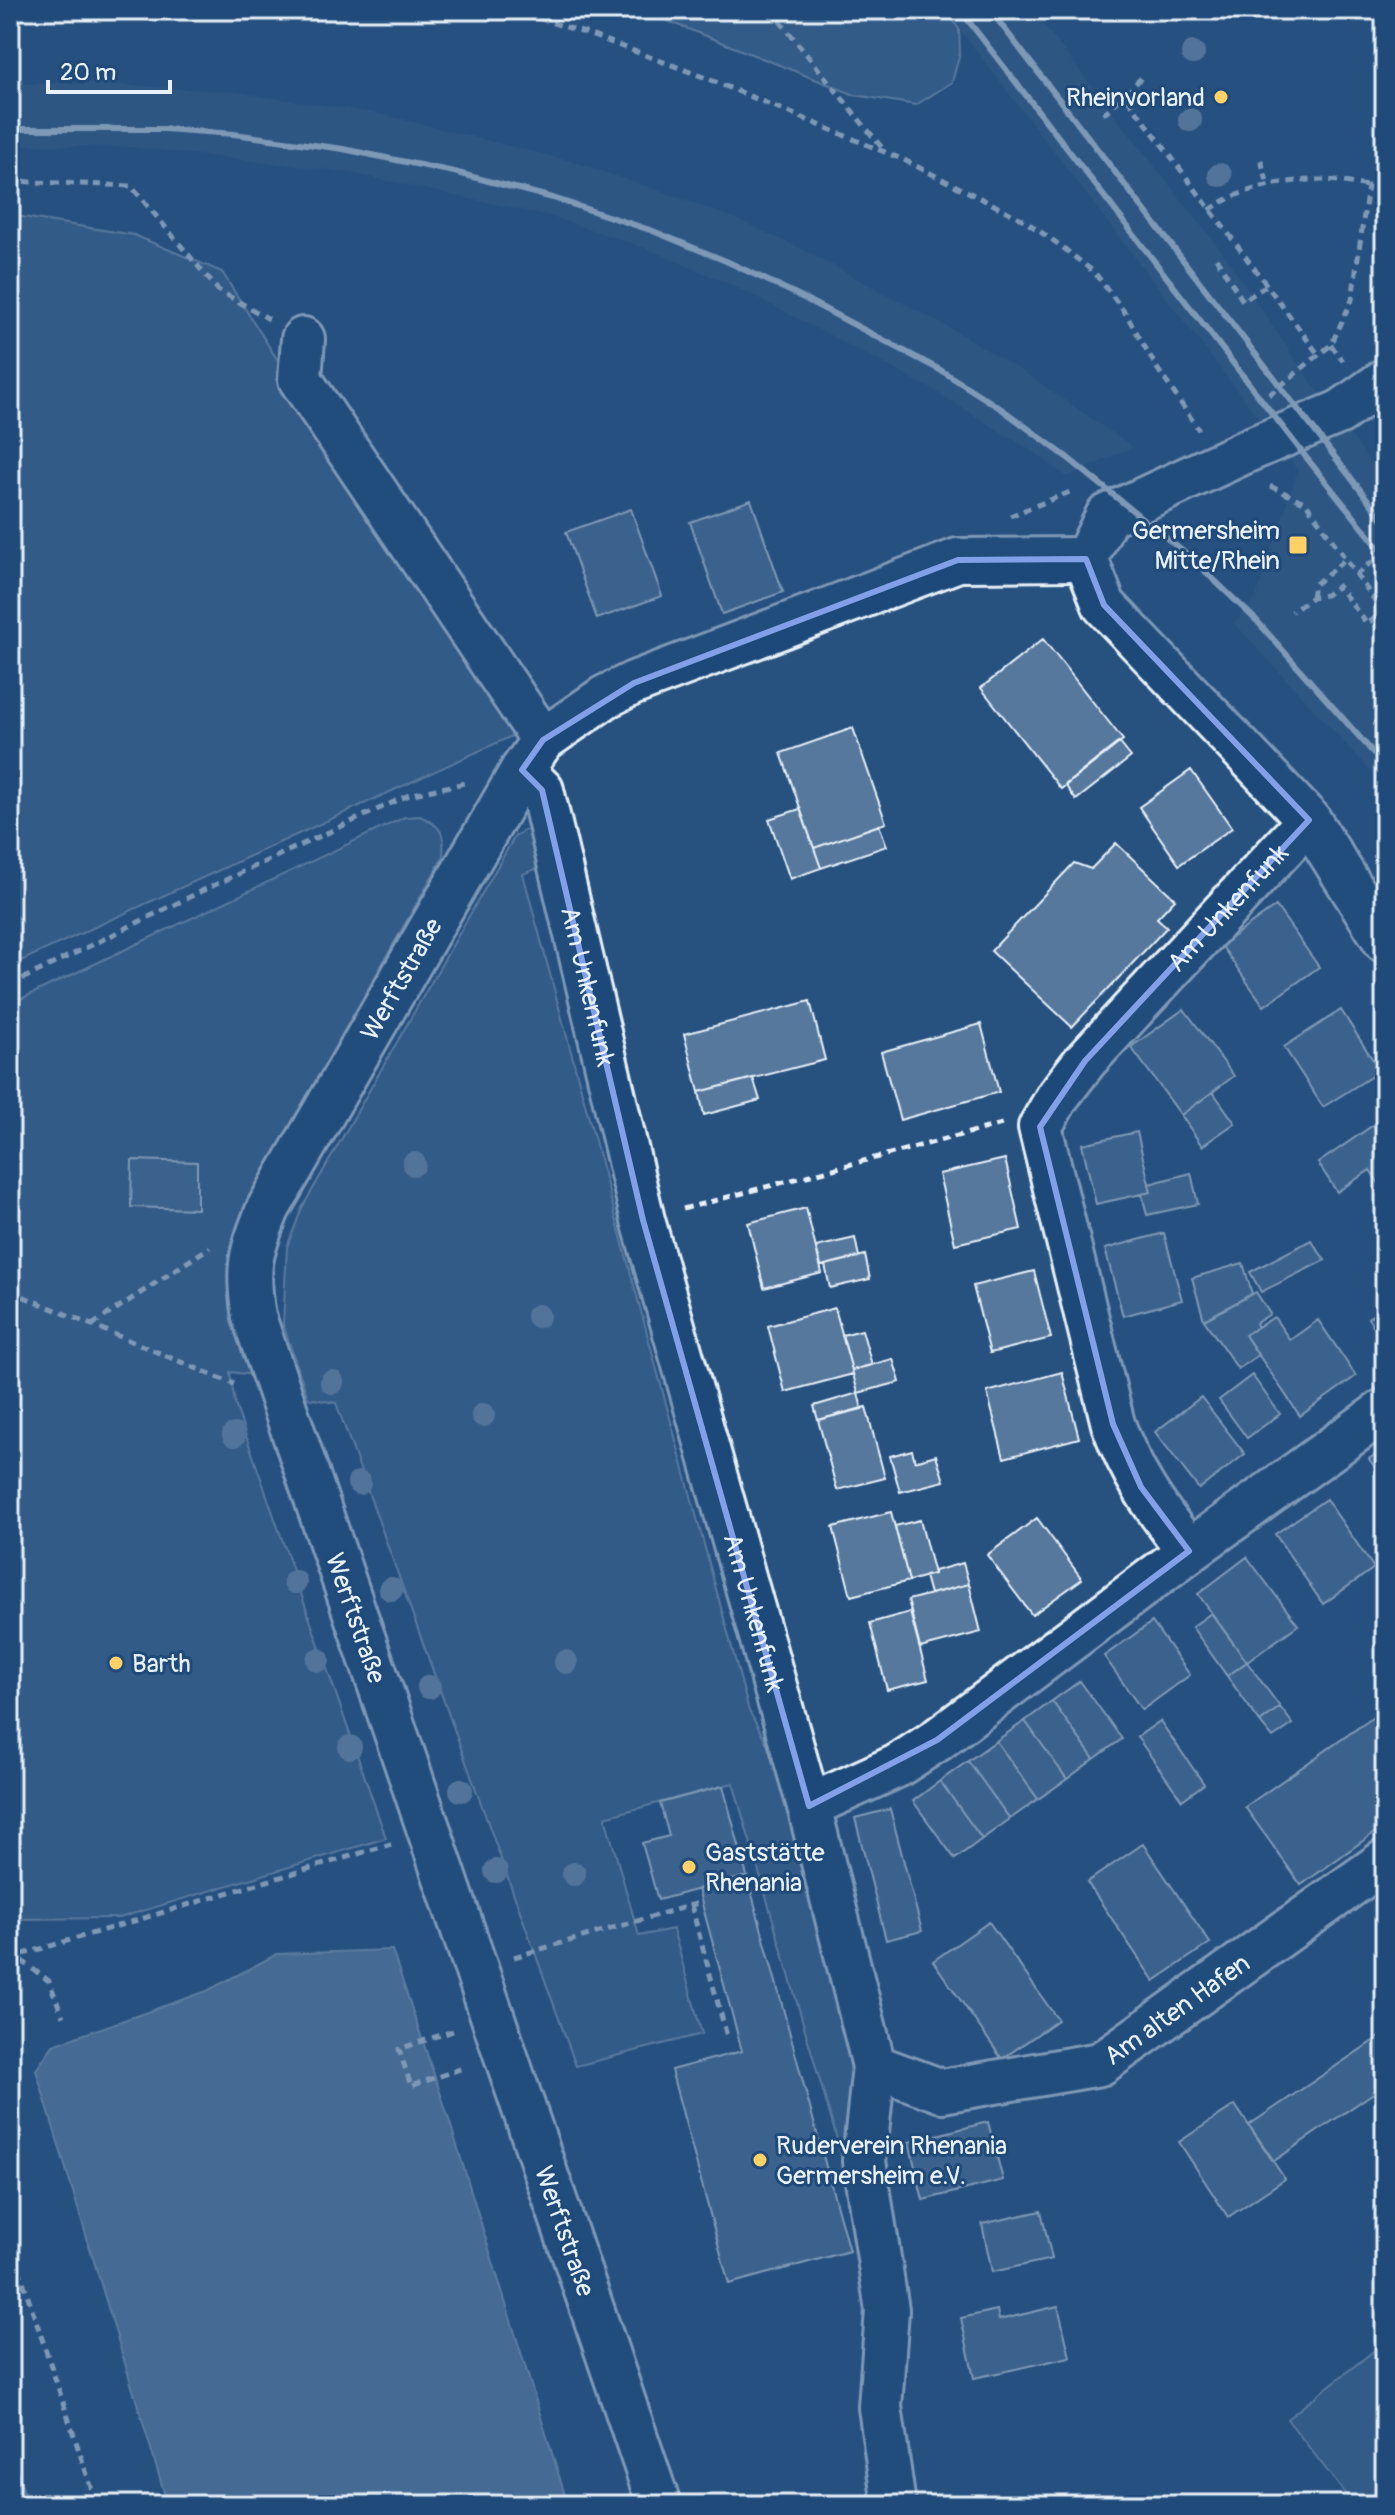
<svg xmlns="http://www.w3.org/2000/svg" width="1395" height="2515" viewBox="0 0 1395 2515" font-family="Pangolin,sans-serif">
<rect width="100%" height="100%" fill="#27517f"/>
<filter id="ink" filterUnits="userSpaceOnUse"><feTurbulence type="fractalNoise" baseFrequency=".0125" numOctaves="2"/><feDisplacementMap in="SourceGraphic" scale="16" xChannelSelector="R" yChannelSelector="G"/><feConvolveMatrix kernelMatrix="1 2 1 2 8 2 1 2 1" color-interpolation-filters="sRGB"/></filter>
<g filter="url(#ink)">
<!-- built -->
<path fill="#355d88" d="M945 10H1032L1223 253 1301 368 1385 482V792L1365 765 1234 623 1255 599 1298 470Z
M90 83 235 92 377 113 571 161 664 192 736 219 802 249 959 333 1025 373 1133 447 1067 477 1038 455 930 388 793 316 734 286 648 249 550 216 340 171 130 147 10 145V84Z"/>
<!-- green -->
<path fill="#436891" stroke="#96acc4" stroke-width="2" d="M640 10H945L959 29 960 53 952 82 916 105 855 95Z
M10 215 134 235 222 272 514 735 10 966Z
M420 816C442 826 445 833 443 857L246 1204 230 1292 254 1375 230 1372 235 1404 386 1838 119 1918 11 1919 10 1004 405 817Z
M525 830 536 832 543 866 523 874 749 1711 773 1754 779 1770 860 2087 848 2177 733 1783 605 1817 639 1936 673 1929 702 2034 576 2066 336 1403 308 1398 283 1324 287 1247 302 1208 515 836Z
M1385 2342V2505H1354L1287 2419Z"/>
<!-- water -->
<path fill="#6b8aaa" stroke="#9db3c9" stroke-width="2" d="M392 1950 446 2110 568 2505H168L36 2070 53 2045 207 1991 277 1954Z
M10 2448 28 2505H10Z"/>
<!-- building -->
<path fill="#57789d" stroke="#e8f1f8" stroke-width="2" d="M751 500 783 592 722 614 690 522Z
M631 509 662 596 597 619 566 532Z
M1043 639 1123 740 1061 789 981 688Z
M853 728 886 823 814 848 781 753Z
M1119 742 1131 757 1076 800 1065 785Z
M1191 770 1232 828 1179 865 1139 807Z
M800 809 821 868 790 879 769 819Z
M879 825 887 846 821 868 814 848Z
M1116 843 1175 899 1157 918 1167 927 1072 1027 991 951 1074 863 1091 869Z
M1276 906 1319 967 1264 1006 1221 945Z
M810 1001 825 1060 699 1092 684 1034Z
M1184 1009 1234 1076 1181 1115 1131 1047Z
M1341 1010 1380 1071 1323 1107 1284 1047Z
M981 1024 999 1092 900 1120 881 1052Z
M753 1078 760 1100 704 1115 699 1092Z
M1213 1092 1235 1123 1202 1146 1181 1115Z
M1385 1117V1193L1370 1170 1337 1192 1318 1163Z
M1137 1132 1151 1192 1096 1204 1082 1144Z
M1005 1159 1021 1229 955 1244 939 1174Z
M132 1160 197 1162V1209L131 1207Z
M1191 1173 1198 1204 1147 1215 1142 1194 1151 1192 1149 1184Z
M806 1208 822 1273 764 1288 748 1223Z
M1164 1233 1182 1300 1123 1316 1105 1249Z
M855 1238 859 1257 821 1266 816 1247Z
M1311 1240 1325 1260 1261 1292 1250 1272Z
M865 1255 870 1279 830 1288 825 1265Z
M1243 1263 1252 1294 1204 1320 1192 1278Z
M1034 1271 1051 1338 990 1353 973 1286Z
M1256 1292 1270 1314 1256 1323 1258 1327 1245 1335 1258 1355 1238 1369 1204 1320Z
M1385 1306V1343L1368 1318Z
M835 1308 853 1374 785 1392 768 1326Z
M1274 1317 1290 1340 1318 1320 1356 1376 1300 1416 1245 1335Z
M862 1330 872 1365 852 1370 842 1335Z
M893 1359 900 1382 858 1393 852 1370Z
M1062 1372 1079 1438 1004 1458 987 1392Z
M1252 1375 1280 1414 1247 1438 1219 1400Z
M858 1393 862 1409 818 1420 814 1406Z
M1201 1397 1245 1454 1199 1489 1155 1432Z
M866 1407 885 1478 837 1490 818 1420Z
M1385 1447V1482L1369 1459Z
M912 1450 915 1461 936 1455 944 1481 900 1492 890 1456Z
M1326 1499 1374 1568 1323 1604 1275 1534Z
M891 1512 909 1581 851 1596 833 1527Z
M1037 1518 1082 1579 1032 1615 987 1555Z
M920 1520 934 1574 909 1581 895 1526Z
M1247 1557 1298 1625 1247 1662 1198 1594Z
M963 1563 969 1584 930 1594 925 1576 934 1574V1571Z
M969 1584 981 1632 920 1648 908 1600Z
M910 1612 928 1680 887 1690 870 1623Z
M1211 1613 1247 1662 1227 1676 1192 1627Z
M1152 1622 1190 1675 1142 1710 1104 1656Z
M1247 1662 1280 1707 1260 1722 1227 1676Z
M1080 1681 1122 1739 1094 1759 1052 1701Z
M1052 1701 1094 1759 1067 1779 1025 1721Z
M1280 1707 1293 1724 1273 1738 1260 1722Z
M1385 1709V1825L1301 1885 1245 1807Z
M1025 1721 1067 1779 1038 1799 996 1741Z
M1160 1721 1204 1784 1182 1800 1137 1737Z
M996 1741 1038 1799 1010 1819 968 1761Z
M968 1761 1010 1819 982 1839 940 1781Z
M940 1781 982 1839 955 1859 913 1801Z
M723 1786 747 1876 658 1900 642 1843 669 1836 660 1803Z
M890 1809 922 1931 886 1940 855 1818Z
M1143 1844 1210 1943 1154 1981 1087 1882Z
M747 1876 849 2251 729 2284 671 2070 742 2051 698 1889Z
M989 1922 1058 2020 1002 2059 933 1961Z
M1385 2033V2085L1274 2161 1249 2125Z
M1235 2105 1285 2179 1228 2217 1179 2142Z
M988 2122 1003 2180 923 2200 909 2142Z
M1041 2211 1052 2259 992 2272 982 2224Z
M1058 2306 1070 2357 974 2378 961 2318 997 2310 999 2320Z"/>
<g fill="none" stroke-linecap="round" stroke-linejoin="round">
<!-- minor casing -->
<g stroke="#e8f1f8" stroke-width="48">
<g id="minor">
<path d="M303 339 300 379 543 740"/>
<path d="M1385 380 1340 412 1251 449 1107 516 1086 559 1104 605 1309 820 1385 941"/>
<path id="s1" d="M522 770 542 790 643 1220 809 1806 874 2066 942 2091 1100 2064 1385 1861"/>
<path id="s2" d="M1189 1551C1155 1508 1132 1475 1113 1424L1040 1127 1058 1096 1085 1061 1309 820"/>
<path d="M809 1806 897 1766 937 1740 1189 1551 1385 1410"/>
<path d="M874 2066 864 2161 887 2310 880 2407 894 2505"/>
<path id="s3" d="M659 2505 254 1317C246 1268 250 1254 268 1209L522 770 543 740 605 697 634 683 958 560 1086 559"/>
</g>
</g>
<!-- path -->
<path stroke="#e8f1f8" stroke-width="5" stroke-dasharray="8 6" stroke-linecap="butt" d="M512 10 585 33 696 74 904 160 1022 219 1061 246 1095 273 1126 314 1157 368 1199 430
M771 10 883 149
M1141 78 1125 95 1318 354
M1103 114 1125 95
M1261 160 1268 185
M10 181 131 186 218 290 269 319
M1210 210C1239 188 1288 179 1324 180 1338 180 1353 184 1368 186
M1216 258 1243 301 1267 285
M1331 345 1343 361
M1269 395 1331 345 1352 300 1368 186 1385 178
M1270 486 1306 503 1383 612 1367 624 1338 586 1326 595 1312 597 1292 612
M1010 516 1075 490
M1356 575 1379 556
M1312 597 1314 585 1346 559
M10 985 208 888 409 795 469 782
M683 1209 1002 1124
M10 1291 234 1384
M92 1325 210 1247
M691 1905 728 2040
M10 1952 49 1981 63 2017
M514 1957 702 1902
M10 1961 17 1956 391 1844
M453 2031 399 2049 411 2086 466 2067
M10 2242 97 2505"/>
<!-- minor -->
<use href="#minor" stroke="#1f4a7a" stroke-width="42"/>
<!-- rail -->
<path stroke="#e8f1f8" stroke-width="6" d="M960 10 1305 456 1385 555
M990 10 1385 522
M10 129H164L234 134 343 149 454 172 553 198 653 231 726 261 794 293 942 371 1003 410 1068 458 1191 558 1257 621 1385 766"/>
</g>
<!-- trees -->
<g fill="#88a1bc">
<circle cx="1193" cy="53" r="12"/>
<circle cx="1190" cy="120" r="12"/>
<circle cx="1220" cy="175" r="12"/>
<circle cx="414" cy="1164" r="12"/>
<circle cx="538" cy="1316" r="12"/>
<circle cx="332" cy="1382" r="12"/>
<circle cx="483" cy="1415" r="12"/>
<circle cx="234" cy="1435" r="12"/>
<circle cx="359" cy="1483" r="12"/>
<circle cx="295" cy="1582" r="12"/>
<circle cx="391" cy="1589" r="12"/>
<circle cx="318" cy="1660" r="12"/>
<circle cx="566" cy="1662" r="12"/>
<circle cx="429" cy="1687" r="12"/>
<circle cx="350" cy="1747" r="12"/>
<circle cx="461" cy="1790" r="12"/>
<circle cx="496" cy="1871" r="12"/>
<circle cx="574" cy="1874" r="12"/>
</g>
</g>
<!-- marked area -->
<path d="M0 0H1395V2515H0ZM1086 559 1104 605 1309 820 1085 1061 1040 1127 1113 1424 1141 1487 1189 1551 937 1740 809 1806 643 1220 542 790 522 770 543 740 634 683 958 560Z" fill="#27517f" fill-opacity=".55" fill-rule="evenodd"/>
<path fill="none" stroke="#82a0e8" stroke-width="6" stroke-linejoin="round" d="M1086 559 1104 605 1309 820 1085 1061 1040 1127 1113 1424 1141 1487 1189 1551 937 1740 809 1806 643 1220 542 790 522 770 543 740 634 683 958 560Z"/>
<!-- markers -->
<g fill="#ffd166" stroke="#1f4a7a" stroke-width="3">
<circle cx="1221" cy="97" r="8"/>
<rect x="1288" y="535" width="20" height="20" rx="4"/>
<circle cx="116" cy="1663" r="8"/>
<circle cx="689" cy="1867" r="8"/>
<circle cx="760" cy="2160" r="8"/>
</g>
<g text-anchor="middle" stroke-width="6" stroke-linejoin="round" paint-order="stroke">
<!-- poi labels -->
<g font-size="26" fill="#e8f1f8" stroke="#1f4a7a" text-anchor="start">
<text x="1205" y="106" text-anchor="end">Rheinvorland</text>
<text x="1280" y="539" text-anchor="end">Germersheim<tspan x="1280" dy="30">Mitte/Rhein</tspan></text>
<text x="132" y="1672">Barth</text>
<text x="705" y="1861">Gaststätte<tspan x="705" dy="30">Rhenania</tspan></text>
<text x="776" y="2154">Ruderverein Rhenania<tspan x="776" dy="30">Germersheim e.V.</tspan></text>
</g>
<!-- street labels -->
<g font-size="26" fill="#e8f1f8" stroke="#1f4a7a">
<text dy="9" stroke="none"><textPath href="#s2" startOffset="744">Am Unkenfunk</textPath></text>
<text dy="9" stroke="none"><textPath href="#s3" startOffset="1632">Werftstraße</textPath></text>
<text dy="9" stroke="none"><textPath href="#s1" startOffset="230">Am Unkenfunk</textPath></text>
<text dy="9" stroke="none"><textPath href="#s1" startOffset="878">Am Unkenfunk</textPath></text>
<text transform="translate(356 1618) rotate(71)" y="9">Werftstraße</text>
<text dy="9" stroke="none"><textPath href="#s1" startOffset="1674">Am alten Hafen</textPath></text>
<text transform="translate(565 2231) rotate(71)" y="9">Werftstraße</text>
</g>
</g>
<!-- margin -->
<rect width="1395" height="2515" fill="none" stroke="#1f4a7a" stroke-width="40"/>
<rect x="20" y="20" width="1355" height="2475" fill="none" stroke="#e8f1f8" stroke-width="3" filter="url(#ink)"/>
<!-- scale -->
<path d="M48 80v12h122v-12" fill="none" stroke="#e8f1f8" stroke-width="4"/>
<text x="60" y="80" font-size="24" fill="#e8f1f8" stroke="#1f4a7a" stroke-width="6" paint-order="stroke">20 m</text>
</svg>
